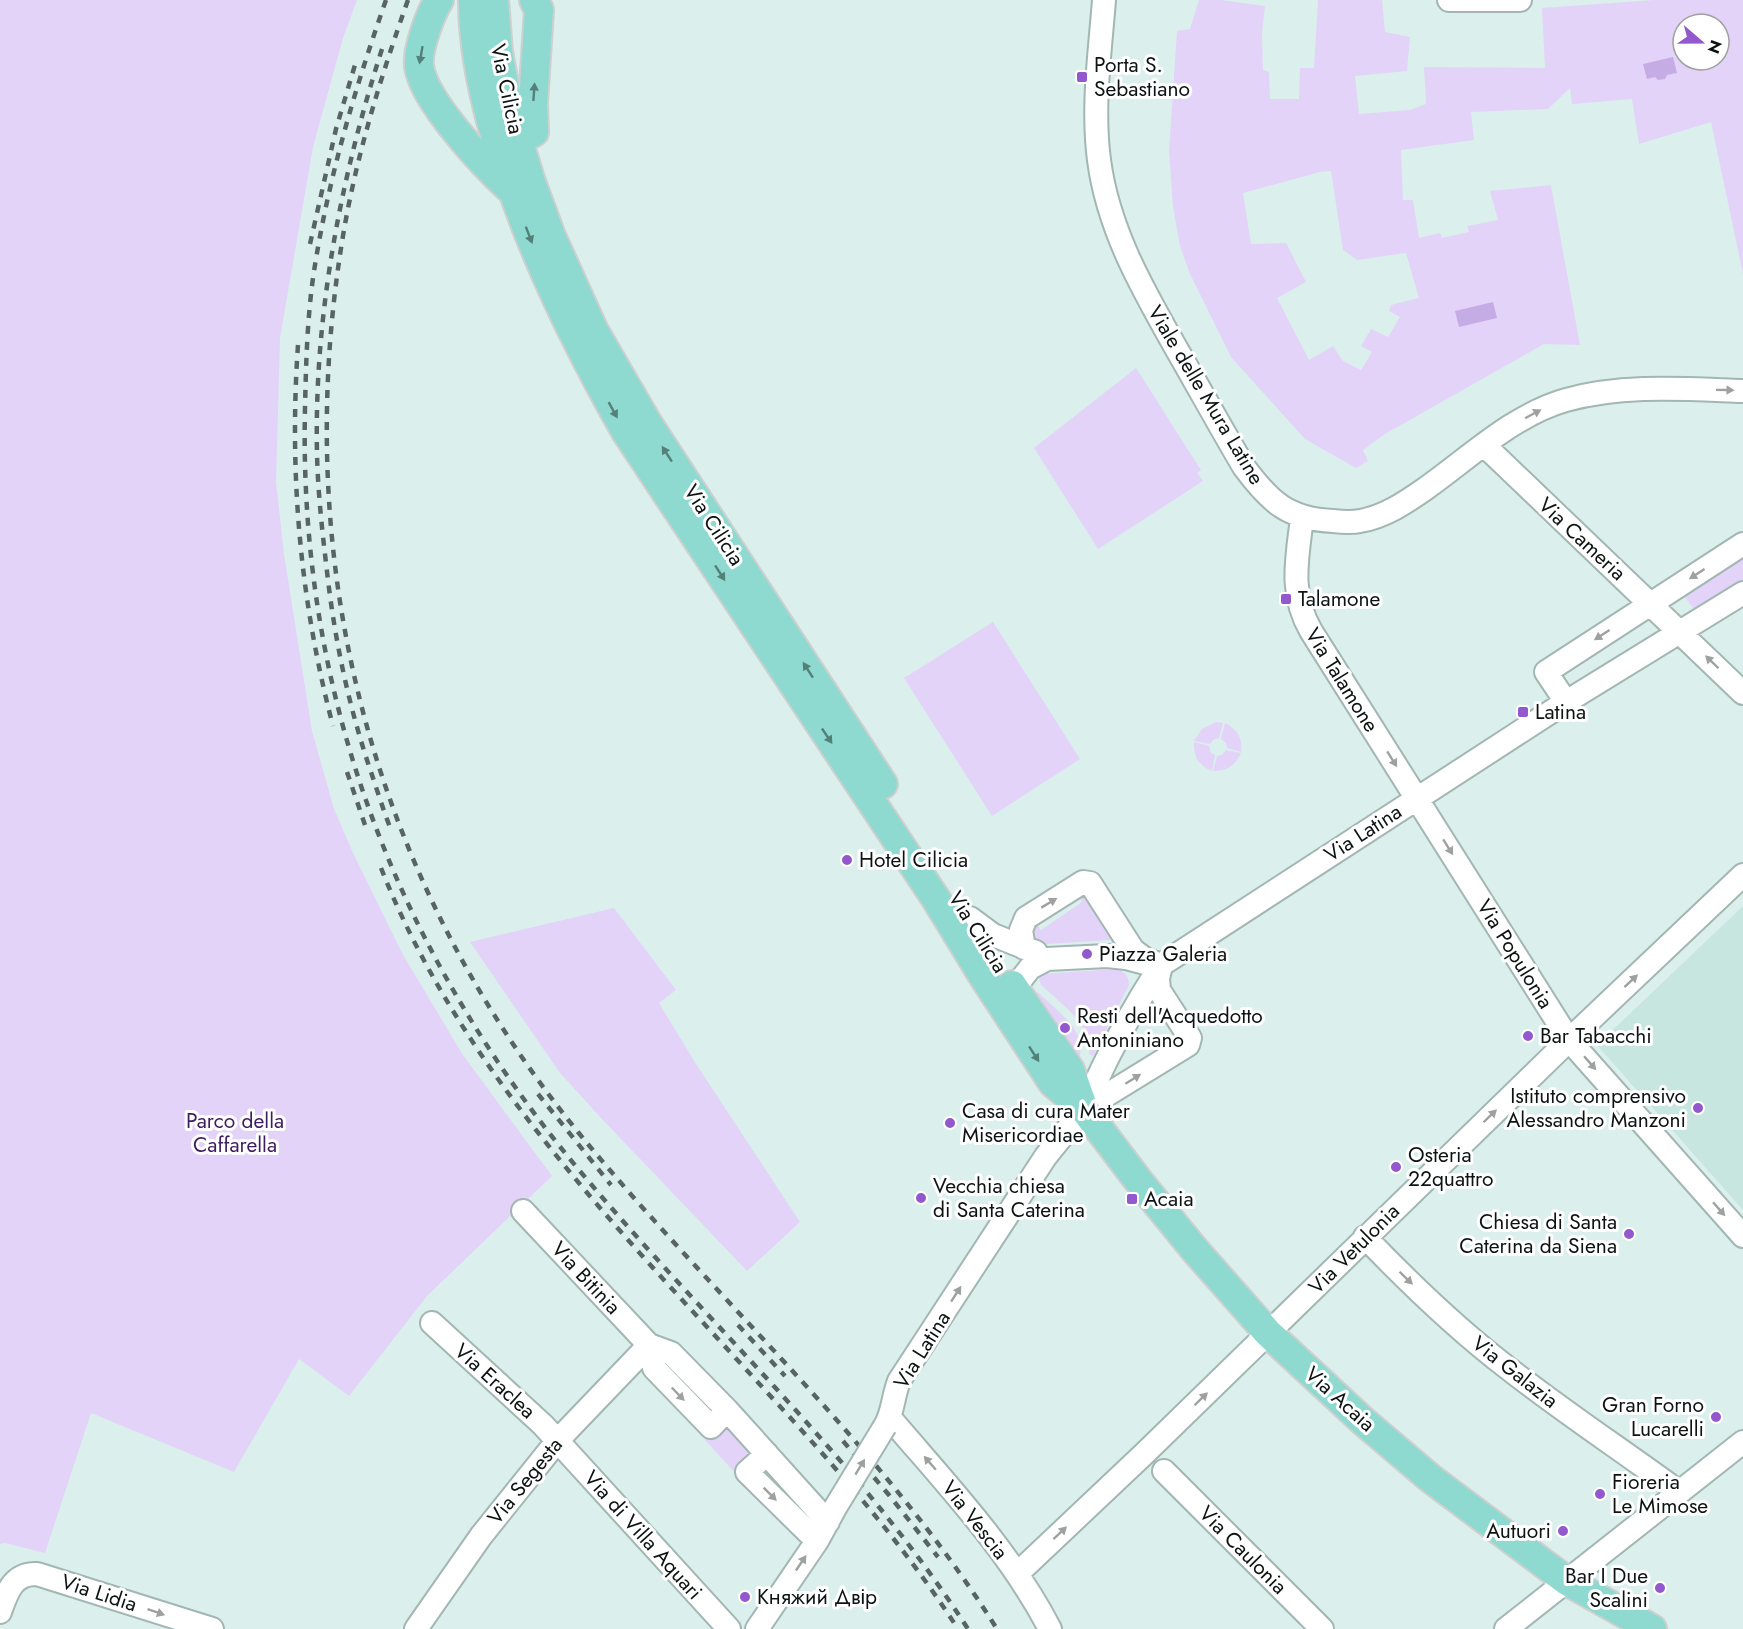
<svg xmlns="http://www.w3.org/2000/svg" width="1743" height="1629" viewBox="0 0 1743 1629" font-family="Jost,sans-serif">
<rect width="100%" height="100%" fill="#dbf0ec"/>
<!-- built -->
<path fill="#c7e6e0" d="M1743 906V1210L1597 1045Z"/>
<!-- green -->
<path fill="#e3d3f9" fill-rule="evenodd" d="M0 0H357L343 38 313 147 280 338 276 482 284 554 312 731 334 809 354 855 402 953 463 1055 552 1176 427 1296 349 1396 299 1359 234 1472 91 1413 45 1553 5 1543 0 1544Z
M1199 0H1221L1265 6 1262 33 1263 70 1269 72 1270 99H1299L1300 68H1314L1318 0H1382L1385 32 1410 37 1407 71 1355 76 1359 114 1410 110 1426 104 1424 67 1545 68 1542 8 1654 0H1743V274L1711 122 1639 144 1632 99 1572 104 1570 88 1548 109 1471 112 1474 140 1401 150 1403 200H1413L1419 238 1440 233 1442 238 1469 232 1467 226 1498 220 1490 191 1551 185 1580 345 1544 344 1385 434 1363 450 1368 461 1356 468 1305 439 1231 357 1190 274 1180 246 1173 207 1169 151 1177 31 1190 29ZM1683 24H1719V60H1683ZM1331 171 1343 250 1357 260 1406 253 1419 298 1391 305 1389 311 1400 317 1388 337 1371 329 1361 346 1372 352 1361 370 1343 361 1333 346 1309 360 1277 298 1306 282 1286 243 1251 244 1243 193 1320 172Z
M1136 368 1201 470 1197 473 1203 481 1098 549 1034 448Z
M1743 557V586L1698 614 1683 595Z
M993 622 1080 759 992 816 904 678Z
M1216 722 1223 723 1219 738 1213 740 1210 744 1194 741 1202 729Z
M1225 723C1237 729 1243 738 1241 752L1227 748 1226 743 1221 739Z
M1194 742 1209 746 1211 753 1215 755 1212 771C1199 766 1193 756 1194 742Z
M1226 750 1241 753C1235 766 1227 771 1213 771L1217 756 1222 755Z
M1084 890 1098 909 1094 912 1101 923 1106 921 1118 944H1111V940L1046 944V948L1030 942 1034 920 1041 930 1082 902 1076 893Z
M614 908 676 990 659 1003 696 1064 800 1222 747 1271 602 1119 560 1073 470 942Z
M1117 969C1125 972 1129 976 1129 985L1093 1056 1089 1054C1094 1026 1059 1002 1041 985L1039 979 1041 974Z
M1035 991 1040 994C1056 1010 1089 1032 1079 1058L1034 996Z
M726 1419 759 1455 738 1476 704 1439Z"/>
<!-- water -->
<path fill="#c5ace5" d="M1673 57 1677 73 1667 75 1665 79 1658 80 1655 77 1647 79 1643 64Z
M1493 302 1497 318 1459 327 1455 311Z"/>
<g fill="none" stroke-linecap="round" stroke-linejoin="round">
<!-- minor casing -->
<g stroke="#a2b6b2" stroke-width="26">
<path id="minor" d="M1104 0C1100 52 1092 107 1099 160 1108 229 1142 288 1176 348 1199 388 1221 428 1244 467 1270 502 1288 519 1333 521 1342 522 1351 523 1360 521 1384 517 1405 503 1425 489 1469 458 1513 415 1566 400 1623 384 1685 389 1743 391
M1449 0H1520
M1484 445 1743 693
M1302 518C1297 559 1289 593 1311 631L1569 1040 1743 1236
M1566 702 1546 672 1743 544
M970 918 993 935 1036 952
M1024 948 1021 930 1026 918 1083 882 1090 883 1133 950 1145 959 1161 965
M1005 1000 1030 968 1047 959 1107 956 1126 958 1148 964
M1084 1109C1105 1059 1131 1011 1161 965L1566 702 1743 593
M523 1211 649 1345 671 1353 727 1410 828 1522
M1365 1237C1410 1284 1458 1330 1509 1369 1564 1412 1623 1451 1679 1492
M432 1323 543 1425 729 1629
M649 1345 654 1368 711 1427 727 1410
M890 1418C947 1485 1009 1550 1050 1629
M885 1426C893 1413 893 1396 899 1381L1046 1156 1084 1109 1188 1045 1190 1038 1159 990 1158 978 1161 966
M767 1454 747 1472 817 1541
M1164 1471 1322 1629
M1017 1574 1145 1453 1569 1040 1743 875
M0 1612C7 1592 13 1573 37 1574L212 1629
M416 1629 481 1536 558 1440 649 1345
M757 1629 817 1541 834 1510
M1506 1629 1743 1442"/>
</g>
<!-- major casing -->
<g stroke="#ced0d0" stroke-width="32">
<path id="major" d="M439 0C430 14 417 50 419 66 423 100 484 165 509 188
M473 0C473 55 486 109 503 161 533 256 577 345 626 432L936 899 983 976 1053 1083 1084 1109 1137 1179 1194 1249 1268 1333 1363 1421 1430 1478 1567 1581 1652 1629
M494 0 498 52 509 111 531 182 551 236 594 331 648 424 883 784
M518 141 534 132 533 103 539 10 534 0
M1012 985 1070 1070 1083 1107"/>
</g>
<!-- minor -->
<use href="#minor" stroke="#fff" stroke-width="22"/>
<!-- major -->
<use href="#major" stroke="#8ed9d0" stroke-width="28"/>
<!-- rail -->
<path stroke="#586462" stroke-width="4.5" stroke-dasharray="8 8" stroke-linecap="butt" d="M386 0C354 91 327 183 313 278 307 322 306 365 305 408 298 701 401 962 590 1183 716 1332 862 1464 968 1629
M408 0C380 79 355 160 342 242 290 564 372 879 578 1132 715 1300 881 1444 997 1629
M382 49C340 180 314 316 317 454 318 496 323 538 328 580 336 647 350 711 372 775 378 793 384 812 391 830
M310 244 336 129 357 58
M298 345C289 473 300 601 333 726
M347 772 366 828
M381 868C462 1073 618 1229 764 1389 834 1465 902 1542 958 1629
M538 1094 611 1185
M738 1325 785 1376
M843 1441 889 1495 938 1557"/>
<!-- minor-bridge casing -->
<g stroke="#a2b6b2" stroke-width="26" stroke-linecap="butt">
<path id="minor-bridge" d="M835 1508 885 1426"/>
</g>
<!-- minor-bridge -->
<use href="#minor-bridge" stroke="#fff" stroke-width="22"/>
</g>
<!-- one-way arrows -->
<defs><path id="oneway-solid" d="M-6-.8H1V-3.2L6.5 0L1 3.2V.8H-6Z" transform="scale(1.5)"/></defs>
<g fill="#54807a">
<use href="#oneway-solid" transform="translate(421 55) rotate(100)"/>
<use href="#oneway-solid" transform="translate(534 92) rotate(-86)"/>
<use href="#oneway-solid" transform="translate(529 235) rotate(69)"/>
<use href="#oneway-solid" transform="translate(613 410) rotate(61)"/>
<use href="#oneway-solid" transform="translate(667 454) rotate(-123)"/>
<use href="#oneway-solid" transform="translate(720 573) rotate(57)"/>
<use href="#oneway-solid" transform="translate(808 670) rotate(-123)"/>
<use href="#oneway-solid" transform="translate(827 736) rotate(56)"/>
<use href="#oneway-solid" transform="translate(1034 1054) rotate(57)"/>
</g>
<g fill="#9ea1a0">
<use href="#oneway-solid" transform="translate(1725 390) rotate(1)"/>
<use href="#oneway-solid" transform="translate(1533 414) rotate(-28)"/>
<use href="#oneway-solid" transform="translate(1697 574) rotate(147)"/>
<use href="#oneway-solid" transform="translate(1602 635) rotate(147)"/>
<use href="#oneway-solid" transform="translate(1712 662) rotate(-136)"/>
<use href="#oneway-solid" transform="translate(1392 759) rotate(58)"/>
<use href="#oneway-solid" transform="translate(1448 847) rotate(58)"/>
<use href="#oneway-solid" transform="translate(1049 903) rotate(-31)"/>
<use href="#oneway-solid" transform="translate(1631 981) rotate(-43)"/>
<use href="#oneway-solid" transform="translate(1590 1063) rotate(49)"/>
<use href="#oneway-solid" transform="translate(1133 1079) rotate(-32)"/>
<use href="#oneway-solid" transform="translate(1490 1116) rotate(-44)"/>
<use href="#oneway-solid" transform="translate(1719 1209) rotate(49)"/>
<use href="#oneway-solid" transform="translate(1406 1278) rotate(44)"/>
<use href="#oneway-solid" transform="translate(956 1294) rotate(-57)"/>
<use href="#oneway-solid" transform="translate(678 1394) rotate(46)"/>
<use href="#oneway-solid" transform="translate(1201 1399) rotate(-44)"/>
<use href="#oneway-solid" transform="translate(930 1463) rotate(-131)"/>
<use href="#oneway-solid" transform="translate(860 1467) rotate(-59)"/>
<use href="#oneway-solid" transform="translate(770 1494) rotate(45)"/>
<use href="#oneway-solid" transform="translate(1060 1533) rotate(-43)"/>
<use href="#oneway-solid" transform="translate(801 1563) rotate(-56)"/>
<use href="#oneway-solid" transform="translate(156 1612) rotate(19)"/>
</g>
<!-- markers -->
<g fill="#9357ce" stroke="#fff" stroke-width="2">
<rect x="1076" y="71" width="12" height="12" rx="3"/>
<rect x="1280" y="593" width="12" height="12" rx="3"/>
<rect x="1517" y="706" width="12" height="12" rx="3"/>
<circle cx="847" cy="860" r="6"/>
<circle cx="1087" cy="954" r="6"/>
<circle cx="1065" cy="1028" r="6"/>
<circle cx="1528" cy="1036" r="6"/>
<circle cx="1698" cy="1108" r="6"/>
<circle cx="950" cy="1123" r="6"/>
<circle cx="1396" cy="1167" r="6"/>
<circle cx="921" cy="1198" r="6"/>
<rect x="1126" y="1193" width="12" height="12" rx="3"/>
<circle cx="1629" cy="1234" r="6"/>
<circle cx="1716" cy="1417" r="6"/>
<circle cx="1600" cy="1494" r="6"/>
<circle cx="1563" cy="1531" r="6"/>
<circle cx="1660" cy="1588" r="6"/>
<circle cx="745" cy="1597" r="6"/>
</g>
<g text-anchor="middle" stroke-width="6" stroke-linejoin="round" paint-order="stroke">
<!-- poi labels -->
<g font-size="21" fill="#0c1312" stroke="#fff" text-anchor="start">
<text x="1094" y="72">Porta S.<tspan x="1094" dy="24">Sebastiano</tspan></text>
<text x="1298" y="606">Talamone</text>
<text x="1535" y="719">Latina</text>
<text x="859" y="867">Hotel Cilicia</text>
<text x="1099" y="961">Piazza Galeria</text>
<text x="1077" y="1023">Resti dell'Acquedotto<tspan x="1077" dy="24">Antoniniano</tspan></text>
<text x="1540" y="1043">Bar Tabacchi</text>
<text x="1686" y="1103" text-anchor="end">Istituto comprensivo<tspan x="1686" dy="24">Alessandro Manzoni</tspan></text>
<text x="962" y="1118">Casa di cura Mater<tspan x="962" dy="24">Misericordiae</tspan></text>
<text x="1408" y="1162">Osteria<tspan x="1408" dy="24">22quattro</tspan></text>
<text x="933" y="1193">Vecchia chiesa<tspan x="933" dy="24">di Santa Caterina</tspan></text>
<text x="1144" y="1206">Acaia</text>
<text x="1617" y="1229" text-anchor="end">Chiesa di Santa<tspan x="1617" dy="24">Caterina da Siena</tspan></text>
<text x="1704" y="1412" text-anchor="end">Gran Forno<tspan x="1704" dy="24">Lucarelli</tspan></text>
<text x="1612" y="1489">Fioreria<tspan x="1612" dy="24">Le Mimose</tspan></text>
<text x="1551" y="1538" text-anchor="end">Autuori</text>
<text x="1648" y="1583" text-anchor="end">Bar I Due<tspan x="1648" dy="24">Scalini</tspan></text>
<text x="757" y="1604">Княжий Двір</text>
</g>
<!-- street labels -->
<g font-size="21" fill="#0c1312" stroke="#fff">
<text transform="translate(507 89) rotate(78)" y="7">Via Cilicia</text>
<text transform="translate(1206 395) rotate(59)" y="7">Viale delle Mura Latine</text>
<text transform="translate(714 525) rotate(57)" y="7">Via Cilicia</text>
<text transform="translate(1582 539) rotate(43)" y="7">Via Cameria</text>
<text transform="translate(1342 680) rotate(58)" y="7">Via Talamone</text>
<text transform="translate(1363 833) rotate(-33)" y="7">Via Latina</text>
<text transform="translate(978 932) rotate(58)" y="7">Via Cilicia</text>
<text transform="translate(1515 954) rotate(58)" y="7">Via Populonia</text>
<text transform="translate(1354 1249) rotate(-45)" y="7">Via Vetulonia</text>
<text transform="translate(586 1278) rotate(47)" y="7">Via Bitinia</text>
<text transform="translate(922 1350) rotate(-58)" y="7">Via Latina</text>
<text transform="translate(1515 1372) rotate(38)" y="7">Via Galazia</text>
<text transform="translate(495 1381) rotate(42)" y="7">Via Eraclea</text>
<text transform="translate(1340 1399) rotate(42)" y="7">Via Acaia</text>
<text transform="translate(525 1481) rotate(-51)" y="7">Via Segesta</text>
<text transform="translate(975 1520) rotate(52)" y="7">Via Vescia</text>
<text transform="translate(643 1535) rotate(48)" y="7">Via di Villa Aquari</text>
<text transform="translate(1243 1550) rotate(45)" y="7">Via Caulonia</text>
<text transform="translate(99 1593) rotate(18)" y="7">Via Lidia</text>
</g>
<!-- park labels -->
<g font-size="21" fill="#3f1c5f" stroke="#fff">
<text x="235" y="1128">Parco della<tspan x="235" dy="24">Caffarella</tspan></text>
</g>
</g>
<!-- north arrow -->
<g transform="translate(1701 42) rotate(110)"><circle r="28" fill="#ffffff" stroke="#9ea1a0" stroke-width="1.5"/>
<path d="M0-4.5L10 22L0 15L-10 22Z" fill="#9357ce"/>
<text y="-9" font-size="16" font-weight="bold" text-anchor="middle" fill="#0c1312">N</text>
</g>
</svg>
